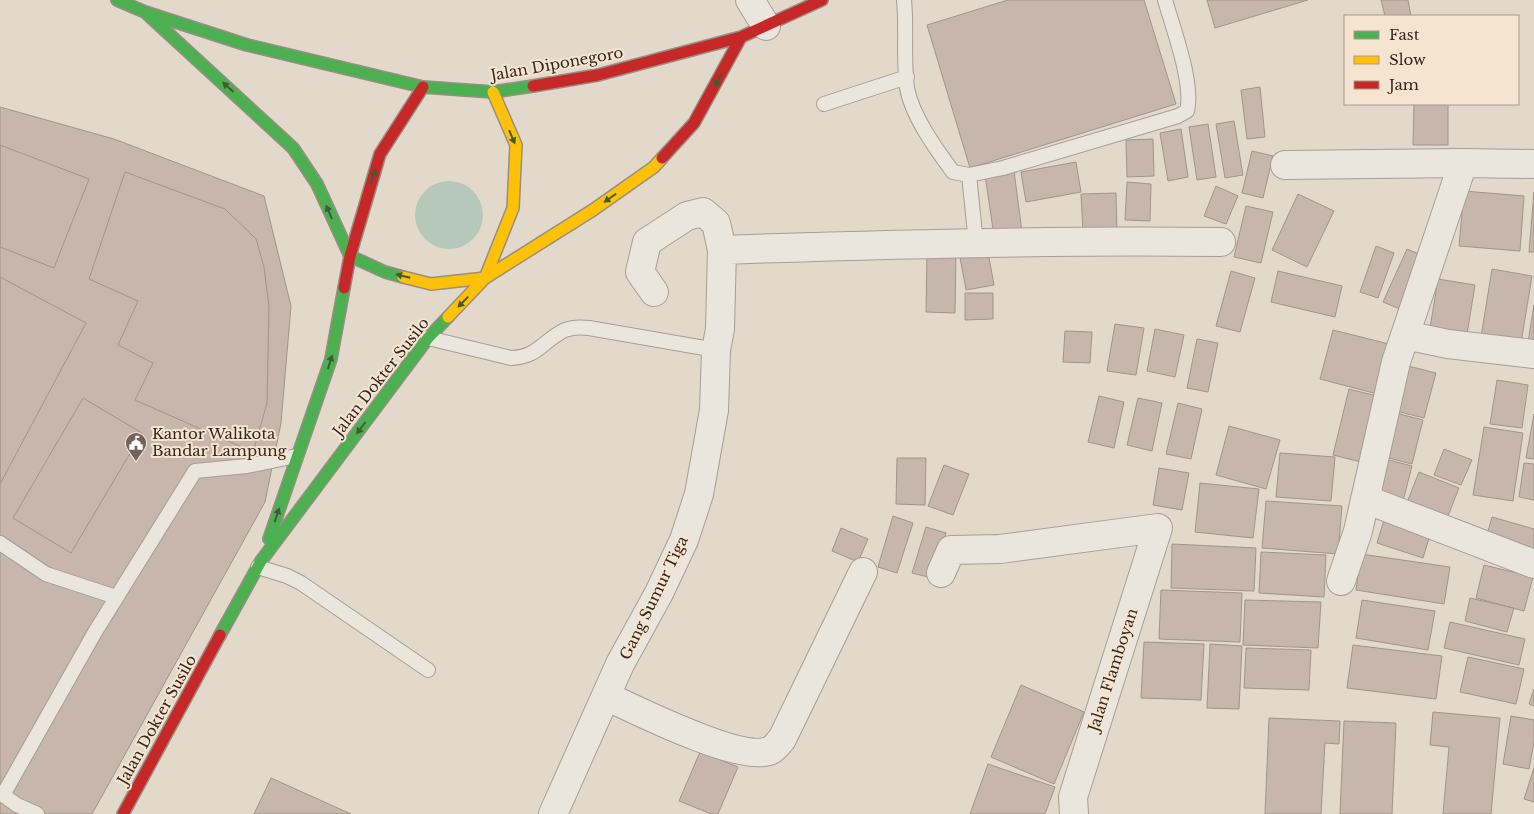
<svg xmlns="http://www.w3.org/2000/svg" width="1534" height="814" viewBox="0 0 1534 814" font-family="'Libre Baskerville',serif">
<rect width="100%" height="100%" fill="#e2d9ca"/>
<!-- water -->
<path fill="#b6c8ba" d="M415 215a34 34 0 1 1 68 0a34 34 0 1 1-68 0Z"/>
<!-- building -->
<path fill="#c6b6ab" stroke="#a2948a" d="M1008 0H1144L1176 104 970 168 927 25Z
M1207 0H1308L1215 28Z
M1381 0H1408L1411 16H1385Z
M1260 87 1265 137 1247 139 1241 90Z
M1414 104H1448V145H1413Z
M0 107 114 139 264 196 291 306 281 423 265 502 92 814H0Z
M1234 121 1243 175 1225 178 1216 124Z
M1208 124 1216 177 1197 180 1189 127Z
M1181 129 1188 177 1168 181 1160 133Z
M1153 139 1154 176 1127 177 1126 140Z
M0 145 89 179 54 268 0 247Z
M1252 151 1273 156 1263 198 1242 193Z
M1076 162 1081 192 1026 202 1021 172Z
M1014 171 1022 232 994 236 985 175Z
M125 172 225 209 256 239 264 267 269 307 267 403 253 452 135 400 153 363 118 345 138 301 89 279Z
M1127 182 1151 184 1150 221 1125 220Z
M1216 186 1238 196 1226 224 1204 216Z
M1464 191 1524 196 1520 251 1459 246Z
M1534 192V252H1529Z
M1116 193 1117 232 1083 233 1081 194Z
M1298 194 1334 211 1307 267 1272 250Z
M1246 206 1273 212 1261 263 1234 257Z
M1376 246 1394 253 1378 298 1360 292Z
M987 247 994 285 966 290 959 252Z
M1407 249 1426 257 1402 310 1383 302Z
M927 252H956L955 313 926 312Z
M1492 269 1532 276 1520 349 1480 343Z
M1231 271 1255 278 1240 332 1216 326Z
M1278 271 1342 286 1335 317 1271 302Z
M0 277 86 323 0 484Z
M1438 279 1475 285 1467 334 1430 328Z
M965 293H993V319L965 320Z
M1534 305V343L1528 342Z
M1115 324 1144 328 1136 375 1107 371Z
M1155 329 1184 335 1175 377 1147 371Z
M1333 330 1397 346 1385 396 1320 379Z
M1065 331 1092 332 1090 363 1063 362Z
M1197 339 1218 343 1208 392 1187 388Z
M1404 365 1436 373 1424 418 1392 410Z
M1497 380 1528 385 1522 428 1490 424Z
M1349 389 1381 397 1365 463 1333 455Z
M1099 396 1124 402 1114 448 1088 442Z
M83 398 142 433 71 553 13 518Z
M1138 398 1162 403 1152 451 1127 445Z
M1178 403 1202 409 1191 459 1166 454Z
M1392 412 1423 420 1412 464 1381 456Z
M1534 414V459L1526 458Z
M1229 426 1280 440 1266 489 1216 475Z
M1484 427 1523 433 1513 501 1473 495Z
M1444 449 1472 460 1461 485 1434 475Z
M1280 453 1335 457 1331 501 1276 497Z
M897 458H926L925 505 896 504Z
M1381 458 1412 466 1403 501 1372 493Z
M1524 463 1534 464V500L1519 497Z
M944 465 969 474 953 515 928 506Z
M1159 468 1189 473 1182 510 1153 505Z
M1419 472 1459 488 1446 521 1406 505Z
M1200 483 1259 489 1253 538 1195 532Z
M1266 501 1342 506 1338 554 1262 548Z
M1388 507 1434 522 1423 558 1377 543Z
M893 516 913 523 897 573 878 567Z
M1492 517 1534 529V571L1481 556Z
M926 527 946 533 932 578 912 573Z
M841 528 868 539 858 562 832 551Z
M1172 544 1256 548 1254 591 1171 588Z
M1261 552 1326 555 1324 597 1259 593Z
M1361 554 1450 567 1444 604 1356 590Z
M1484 565 1533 577 1524 611 1476 598Z
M1161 590 1242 593 1240 642 1159 639Z
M1470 598 1514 608 1507 632 1465 621Z
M1245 600 1321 602 1318 648 1243 645Z
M1362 600 1435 611 1428 650 1356 638Z
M1450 622 1525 639 1519 665 1444 648Z
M1144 642 1204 644 1201 700 1141 698Z
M1210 644 1242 646 1239 709 1207 708Z
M1353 645 1442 656 1436 699 1347 688Z
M1246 648 1311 650 1309 690 1244 688Z
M1468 657 1524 669 1516 704 1460 692Z
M1021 685 1084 712 1054 784 991 757Z
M1534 689V706L1529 704Z
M1433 712 1500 718 1491 814H1443L1449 747 1430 745Z
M1511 716 1534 720V742L1529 769 1503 764Z
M1269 718 1340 721 1339 744 1325 743 1321 814H1265Z
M1344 721 1396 723 1392 814H1340Z
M700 752 738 767 718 814H711L679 801Z
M988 764 1055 787 1045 814H970Z
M1534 768V802L1524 799Z
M271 778 351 814H254Z"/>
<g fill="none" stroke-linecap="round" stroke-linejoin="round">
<!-- lane casing -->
<g stroke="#a79e94" stroke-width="16">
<path id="lane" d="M904 0C907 29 903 59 907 88 912 116 936 149 953 172L969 175 1003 168 1178 116 1187 111C1194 84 1173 28 1165 0
M824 104 907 77
M969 175 976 243
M428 338 511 358C539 357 543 340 565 330 573 327 581 327 589 328L716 350
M0 543 46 574 116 597
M258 567 287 576 301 583 428 670
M37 814 17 805 3 795 95 632 195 471 247 466 296 456"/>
</g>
<!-- street casing -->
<g stroke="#a79e94" stroke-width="30">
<path id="street" d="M750 0 766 26
M1285 165 1463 163 1534 164
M722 250C889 244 1055 240 1221 242
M1405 335 1448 344 1534 354
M1365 499 1534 564
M941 573 951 550 1000 549 1158 528 1073 797 1074 814
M1341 581 1358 531 1396 362 1463 163
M606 696C636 710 743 764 771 750 775 748 779 742 782 739L863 572
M553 814 620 664 659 593 684 540 699 494 714 410 716 350 720 329 722 250 716 223 703 212 687 216 647 242 640 272 654 292"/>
</g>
<!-- fast casing -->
<g stroke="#978e84" stroke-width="14">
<path id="fast" d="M117 0 145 12 247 45 423 87 493 92 533 86
M145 12 293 148 317 184 350 256 385 272 403 277
M269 539 331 359 344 288
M220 635 261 561 428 338 448 317"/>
</g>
<!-- slow casing -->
<g stroke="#978e84" stroke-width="14">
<path id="slow" d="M403 277 431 284 485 278 593 210 654 167 662 158
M448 317 485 278 513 208 516 145 493 92"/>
</g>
<!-- jam casing -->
<g stroke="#978e84" stroke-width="14">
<path id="jam" d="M533 86 598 75 741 37 822 0
M662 158 694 123 741 37
M344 288 350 256 380 154 423 87
M123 814 220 635"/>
</g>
<!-- lane -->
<use href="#lane" stroke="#eae5dd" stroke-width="14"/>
<!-- street -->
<use href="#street" stroke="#eae5dd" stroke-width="28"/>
<!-- fast -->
<use href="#fast" stroke="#4caf50" stroke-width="11"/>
<!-- slow -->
<use href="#slow" stroke="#ffc107" stroke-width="11"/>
<!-- jam -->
<use href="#jam" stroke="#c62828" stroke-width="11"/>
</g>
<!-- one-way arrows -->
<defs><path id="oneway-solid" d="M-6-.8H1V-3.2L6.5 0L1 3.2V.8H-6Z" transform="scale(1.25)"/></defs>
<g fill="#3f5c31">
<use href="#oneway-solid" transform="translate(718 80) rotate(118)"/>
<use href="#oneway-solid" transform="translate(228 87) rotate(-138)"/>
<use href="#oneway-solid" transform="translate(512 137) rotate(67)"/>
<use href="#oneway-solid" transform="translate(373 176) rotate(-73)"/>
<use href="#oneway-solid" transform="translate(610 198) rotate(145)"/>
<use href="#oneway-solid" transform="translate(329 212) rotate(-114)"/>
<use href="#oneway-solid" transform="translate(403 276) rotate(-166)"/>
<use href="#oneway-solid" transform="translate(463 302) rotate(134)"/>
<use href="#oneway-solid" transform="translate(330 362) rotate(-73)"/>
<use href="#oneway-solid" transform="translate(361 428) rotate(127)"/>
<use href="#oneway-solid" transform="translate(277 515) rotate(-72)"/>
</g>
<!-- icons -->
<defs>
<g id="civic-pin" transform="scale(1.125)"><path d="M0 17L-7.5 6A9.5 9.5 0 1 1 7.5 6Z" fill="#72645a" stroke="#f5e5d0"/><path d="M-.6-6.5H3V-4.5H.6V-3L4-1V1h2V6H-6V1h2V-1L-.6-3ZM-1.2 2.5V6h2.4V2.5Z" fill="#fff"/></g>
</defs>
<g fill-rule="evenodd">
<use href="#civic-pin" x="136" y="443"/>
</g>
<g text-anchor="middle" stroke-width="4" stroke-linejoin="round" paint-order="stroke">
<!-- street labels -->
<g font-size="15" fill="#36251d" stroke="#f5e5d0">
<text transform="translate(557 64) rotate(-10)" y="5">Jalan Diponegoro</text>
<text transform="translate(381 377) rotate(-52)" y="5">Jalan Dokter Susilo</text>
<text transform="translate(654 598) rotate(-64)" y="5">Gang Sumur Tiga</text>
<text transform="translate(1113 670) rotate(-72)" y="5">Jalan Flamboyan</text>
<text transform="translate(157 720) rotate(-61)" y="5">Jalan Dokter Susilo</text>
</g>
<!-- poi labels -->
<g font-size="15" fill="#36251d" stroke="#f5e5d0" text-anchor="start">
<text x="152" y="439">Kantor Walikota<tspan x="152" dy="17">Bandar Lampung</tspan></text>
</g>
</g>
<!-- legend -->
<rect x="1344" y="15" width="175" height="90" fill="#f5e5d0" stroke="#a99888"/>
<rect x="1354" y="31" width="25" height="8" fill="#4caf50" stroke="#a99888"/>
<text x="1389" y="40" font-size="15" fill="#36251d">Fast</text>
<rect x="1354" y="56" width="25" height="8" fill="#ffc107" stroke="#a99888"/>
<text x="1389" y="65" font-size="15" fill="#36251d">Slow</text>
<rect x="1354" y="81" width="25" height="8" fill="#c62828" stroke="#a99888"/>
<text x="1389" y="90" font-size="15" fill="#36251d">Jam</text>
</svg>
